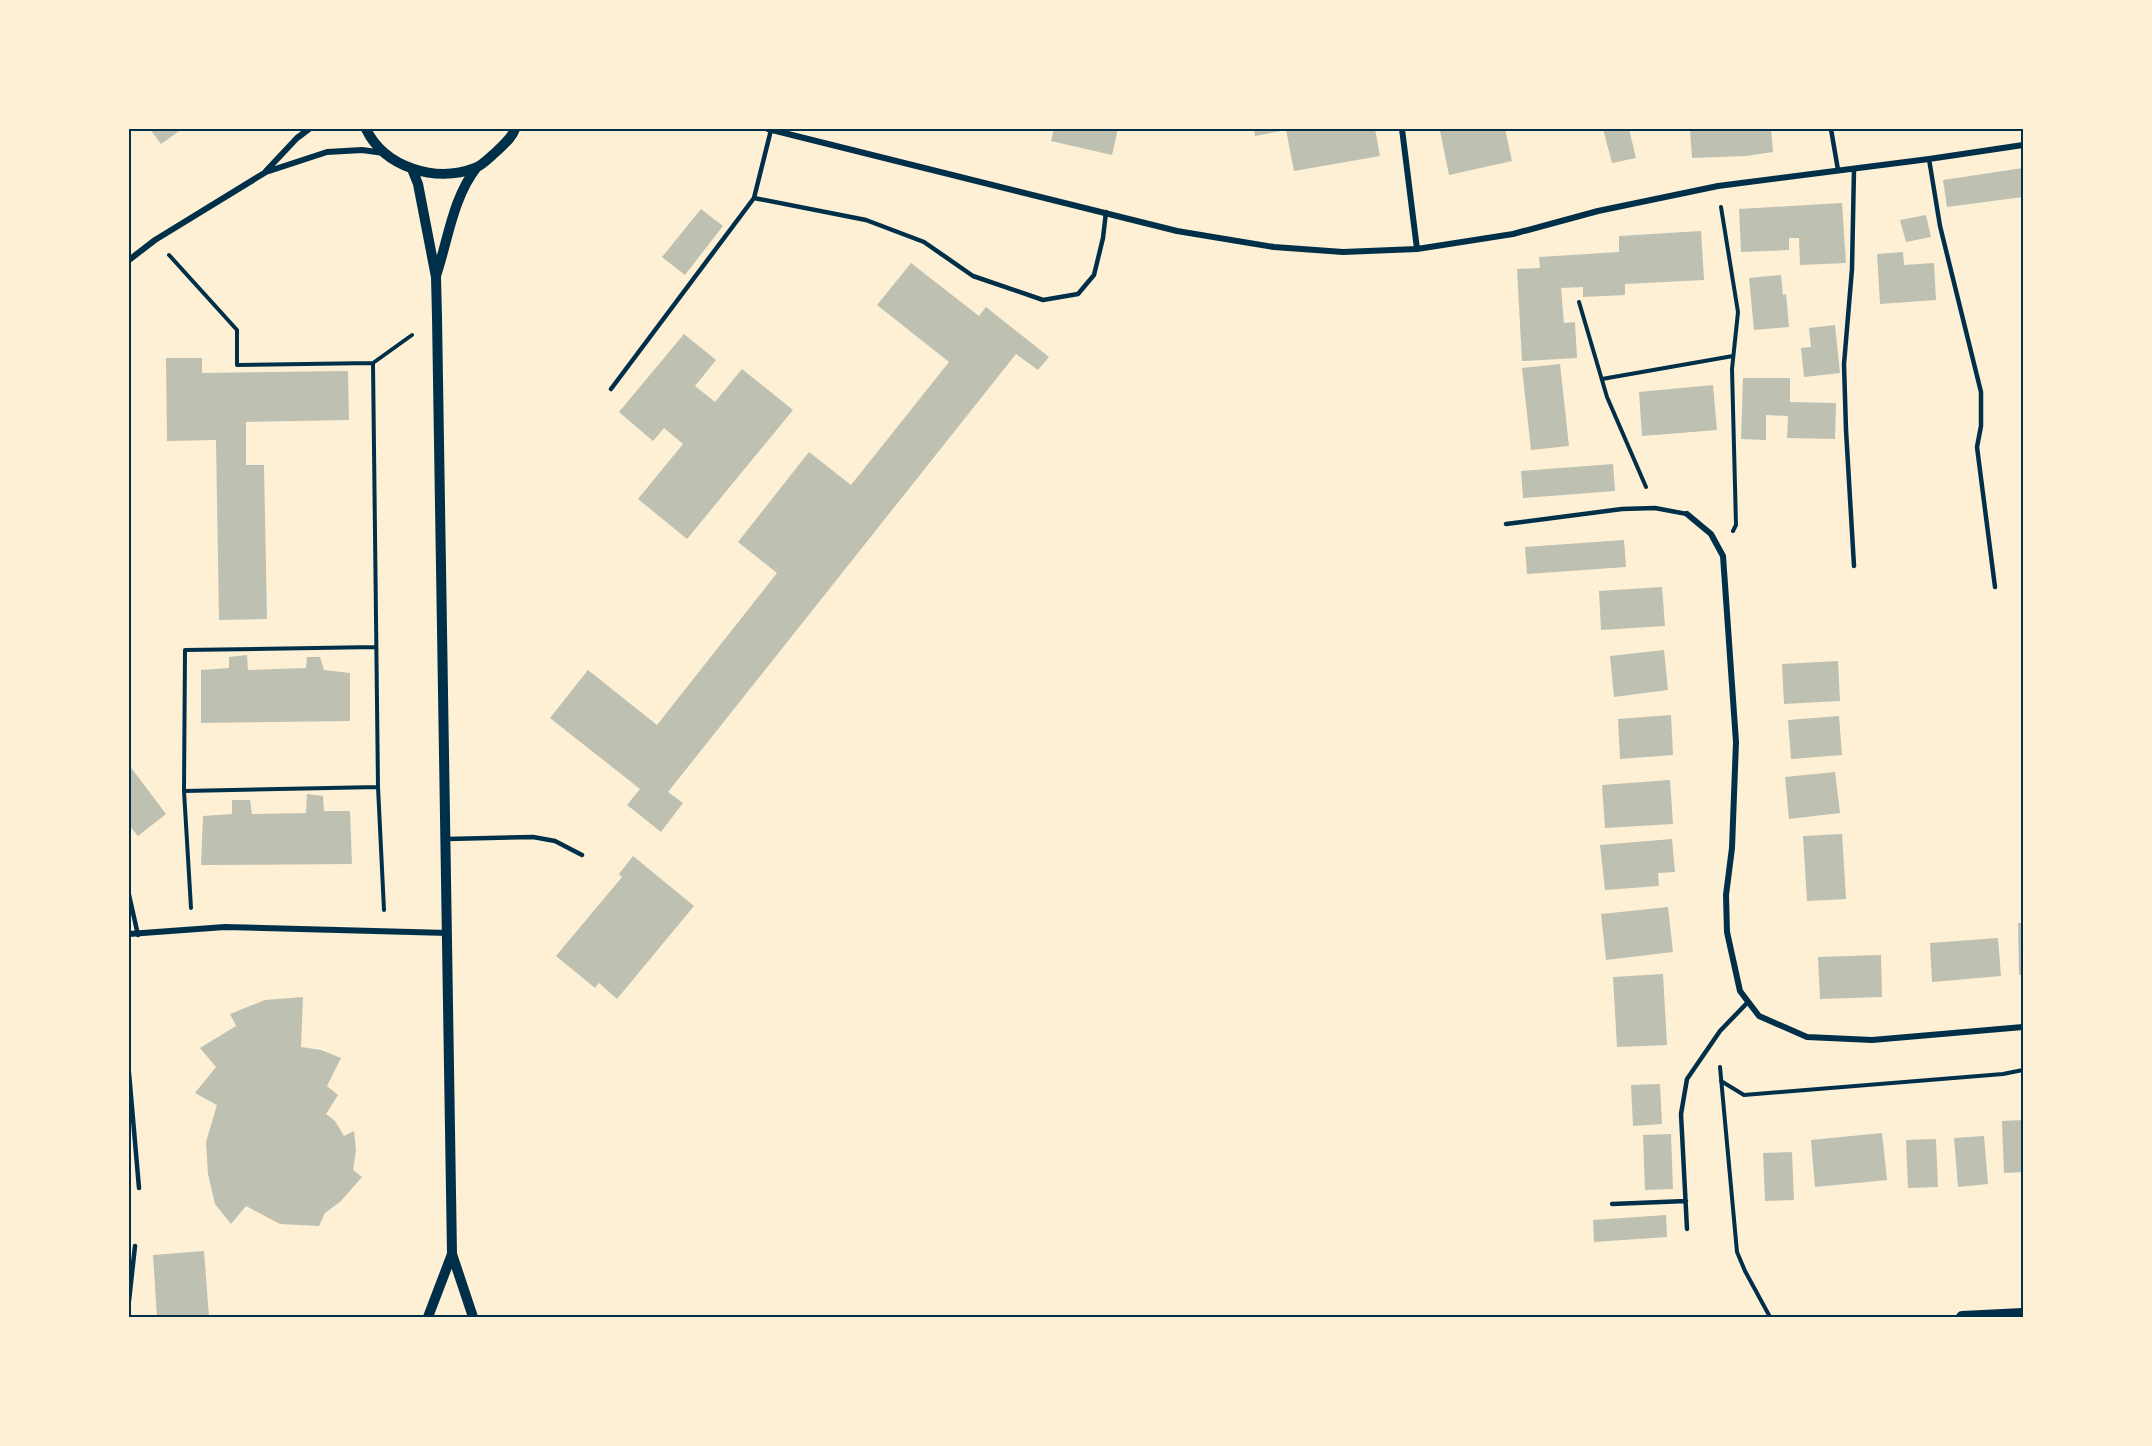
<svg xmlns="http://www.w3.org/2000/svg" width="2152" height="1446" viewBox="0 0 2152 1446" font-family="Helvetica,sans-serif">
<rect width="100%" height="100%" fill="#fdf0d5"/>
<!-- building -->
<path fill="#bec0b2" d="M150 129H182L161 144Z
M1054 129H1118L1112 155 1051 141Z
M1254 129H1375L1380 156 1294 171 1286 130 1255 136Z
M1449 129H1505L1512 161 1449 175 1440 131Z
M1603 129H1629L1636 158 1612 163Z
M1690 129H1771L1773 152 1746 156 1692 158Z
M2023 168V197L1947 207 1943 180Z
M1842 203 1846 263 1800 265 1799 238H1789V250L1741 252 1739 209Z
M701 209 723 226 685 275 662 257Z
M1926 215 1931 237 1906 242 1900 220Z
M1701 231 1704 280 1625 284V295L1583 297V287L1561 288 1564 323 1575 322 1577 358 1522 361 1517 269 1540 268 1539 257 1619 252V236Z
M1903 252 1904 265 1934 263 1936 300 1880 304 1877 254Z
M911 263 979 316 986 307 1049 357 1038 370 1016 354 668 792 683 803 661 832 627 805 640 789 550 718 588 670 657 725 777 573 738 542 809 452 851 485 949 362 877 305Z
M1781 275 1783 295 1786 294 1789 327 1754 330 1749 278Z
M1835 325 1840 373 1804 377 1801 348 1811 347 1809 328Z
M684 334 716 360 695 386 715 402 742 369 793 410 687 539 638 499 683 444 664 428 653 441 619 412Z
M166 358H202V373L348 371 349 420 246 422V465H264L267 619 219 620 216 440 167 441Z
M1560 364 1569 446 1531 450 1522 368Z
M1743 378H1790V402L1836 403 1835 439 1787 438 1788 416 1766 415V440L1741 439Z
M1713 385 1717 430 1642 436 1639 392Z
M1613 464 1615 491 1523 498 1521 471Z
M1624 540 1626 567 1527 574 1525 547Z
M1662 587 1665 626 1601 630 1599 591Z
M1664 650 1668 690 1614 697 1610 656Z
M247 655 248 670 306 668 307 657H320L324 670 350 673V721L201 723V670L229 668V657Z
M1838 661 1840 701 1784 704 1782 664Z
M1671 715 1673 755 1620 759 1618 719Z
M1839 716 1842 755 1791 759 1788 720Z
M129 765 166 814 138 836 129 825Z
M1835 772 1840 813 1789 819 1785 777Z
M1670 780 1673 824 1605 828 1602 785Z
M307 794 323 796 324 811H350L352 864 201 865 203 816 232 814V800H250L252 814 306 813Z
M1842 834 1846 899 1807 901 1803 836Z
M1672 839 1675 872 1658 873 1659 886 1605 890 1600 845Z
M633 856 694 906 617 999 599 983 595 988 556 956 622 877 619 874Z
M1668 907 1673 952 1606 960 1601 914Z
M2018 923H2023V975H2019Z
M1998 938 2001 976 1932 982 1930 943Z
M1881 955 1882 997 1820 999 1818 957Z
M1663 974 1667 1045 1617 1047 1613 977Z
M303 997 301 1047 321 1050 341 1058 327 1086 338 1095 326 1114 335 1121 344 1136 354 1131 356 1150 353 1170 362 1177 341 1201 325 1213 319 1226 280 1224 246 1206 231 1224 215 1204 208 1174 206 1142 217 1105 195 1093 216 1067 200 1048 236 1026 230 1014 265 1000Z
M1660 1084 1662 1124 1633 1126 1631 1085Z
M2023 1120V1172L2004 1173 2002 1121Z
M1882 1133 1887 1180 1815 1187 1811 1140Z
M1671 1134 1673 1189 1645 1190 1643 1135Z
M1984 1136 1988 1184 1958 1187 1954 1138Z
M1936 1139 1938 1187 1908 1188 1906 1140Z
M1792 1152 1794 1200 1765 1201 1763 1153Z
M1666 1215 1667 1237 1594 1242 1593 1220Z
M204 1251 209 1317H157L153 1255Z"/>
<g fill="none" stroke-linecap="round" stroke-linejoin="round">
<!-- path -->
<path stroke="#003049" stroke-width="4" d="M1721 207 1738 312 1732 369 1736 525 1733 531
M169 255 237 330V365L373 363
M1579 302 1607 397 1646 487
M1602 379 1733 356
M184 791 378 787
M191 908 184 791 185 650 376 647
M384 910 378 787 373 363 412 335
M1720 1067 1737 1252 1745 1271 1770 1317
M1721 1081 1744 1095 2003 1074 2023 1070"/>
<!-- service -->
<path stroke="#003049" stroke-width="4.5" d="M1831 129 1838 170
M1929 159 1940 226 1981 392V426L1977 447 1995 587
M1854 169 1852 269 1844 364 1846 430 1854 566
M754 198 866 220 924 242 973 276 1043 300 1078 294 1094 275 1103 238 1106 212
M611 389 754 198 771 130
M1506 524 1622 509 1655 508 1687 514
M447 839 533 837 555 841 582 855
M129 895 138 935
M129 1073 139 1188
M1612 1204 1686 1201
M1687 1229 1681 1114 1687 1079 1720 1031 1748 1002
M129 1301 135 1246"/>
<!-- minor -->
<path stroke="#003049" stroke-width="6" d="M768 129 1177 231 1274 247 1343 252 1417 249 1513 234 1598 211 1718 186 1929 159 2023 145
M1402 129 1417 249
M266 171 297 138 309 129
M129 260 155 240 266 172 327 152 362 150 384 153
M1687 514 1711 534 1723 556 1736 742 1732 848 1726 895 1727 932 1740 991 1759 1016 1807 1037 1872 1040 2023 1027
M129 934 225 927 448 933"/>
<!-- tertiary -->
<path stroke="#003049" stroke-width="10" d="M366 129C385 168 436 183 475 168 483 165 491 156 497 151 504 144 512 138 515 129
M412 169 418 184 436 277 437 317 452 1254 473 1317
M436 276C448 240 453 197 477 167
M428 1317 452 1254"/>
<!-- secondary -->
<path stroke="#003049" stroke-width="12" d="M1962 1317 2023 1314"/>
</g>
<!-- border -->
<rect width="2152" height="1446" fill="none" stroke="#fdf0d5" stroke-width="261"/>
<rect x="130" y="130" width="1892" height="1186" fill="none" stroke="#003049" stroke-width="2"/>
</svg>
